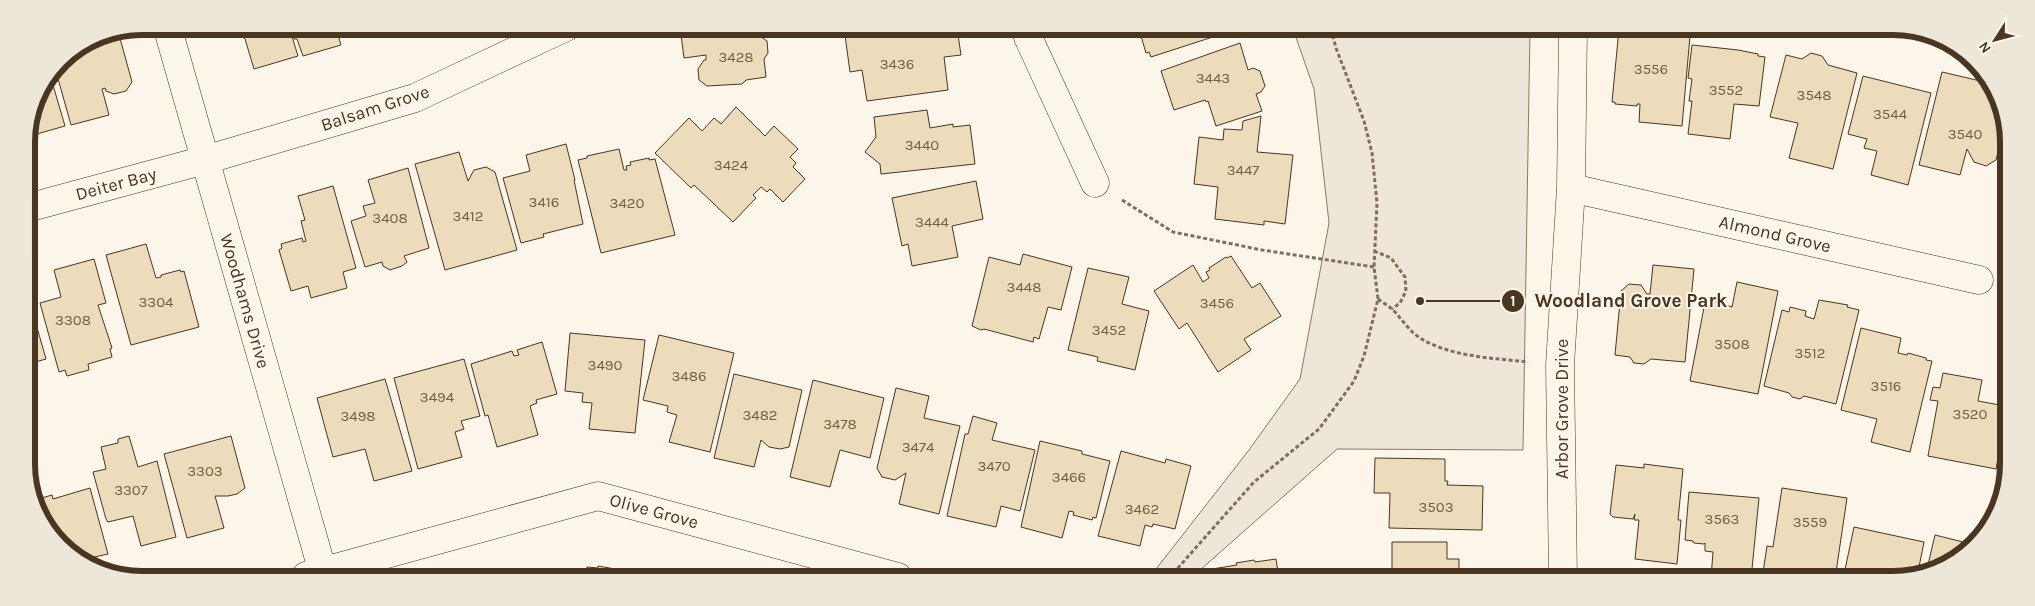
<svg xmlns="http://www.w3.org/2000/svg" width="2035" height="606" viewBox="0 0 2035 606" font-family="Karla,sans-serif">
<rect width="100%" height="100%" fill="#fbf6e9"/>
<!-- green -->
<path fill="#ede6d9" stroke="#887966" d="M1293 29H1530L1523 450 1337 449 1191 578H1149L1249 450 1300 379 1329 223 1314 89Z"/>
<!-- building -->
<path fill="#ecdcbc" stroke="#4a3520" d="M218 26 289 27 298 56 254 69 242 29 228 33Z
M291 27H341L336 28 341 45 303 56 297 39H294Z
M680 27 759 28 760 36 767 41 768 53 764 59 766 77 746 80 742 84 707 86 699 80 698 69 704 60H706V55L684 58Z
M844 28H957L961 55 944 57 948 90 867 101 862 70 850 72Z
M1141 29H1223L1225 33 1151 57 1149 52 1146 53 1141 36 1143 35Z
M1619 29 1651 30 1653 33 1690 36 1682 126 1639 122 1640 104H1637V106L1615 104V102H1612Z
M118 31 132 82 126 91 114 94 106 91 105 88 102 89 109 115 71 125 55 68 60 60 98 35Z
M1240 43 1248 70 1253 68 1260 71 1265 86 1261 92 1256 94 1262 111 1216 126 1208 101 1206 102 1205 100 1174 110 1161 71Z
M1692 45 1738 50 1758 54V56L1765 57 1759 106 1734 104 1730 139 1688 134 1692 101H1689L1692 79 1688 78Z
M1811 53 1822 56 1828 65 1857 73 1833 169 1789 158 1798 123 1770 117 1786 55 1802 59Z
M1942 72 1989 83 2006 119 1996 160 1986 166 1974 162 1967 149 1960 175 1919 165Z
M1863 76 1931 93 1908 185 1871 175 1877 151 1864 148 1867 139 1848 134Z
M47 79 49 86 53 85 65 126 26 137 38 91Z
M736 107 765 136 774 126 798 149 790 157 796 163 793 167 805 179 783 202 770 189 767 192 761 187 753 195 756 198 733 222 694 185 691 188 655 153 689 118 702 131 714 118 721 124Z
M927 110 930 128 953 124V127L970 125 975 164 881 174 880 164 865 152 876 137 874 117Z
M1261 116 1257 152 1293 155 1285 224 1264 221V225L1215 219 1218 187 1194 184 1199 137 1223 140 1224 129 1242 130 1243 121Z
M566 144 575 180H574L583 224 543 234 544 237 521 243 503 178 530 171 526 155Z
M619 149 624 170H627L626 166 631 165 630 162 649 158V160L655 159 675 235 601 253 578 160 587 158V156Z
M459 152 468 181 474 170 486 167 495 172 517 250 445 270 415 164Z
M408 168 429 248 404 256 407 262 402 266 390 270 383 266 382 262 365 267 351 221 366 216 363 206 375 203 368 180Z
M976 181 983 219 952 226 958 257 912 266 908 244 902 246 892 198Z
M333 186 356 268 343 272 347 288 311 298 308 286 291 291 279 250 282 248 281 244 302 238 303 242 306 241 301 221 305 220 298 196Z
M146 244 156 278 161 277V275L180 270 181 272 184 271 199 327 131 345 106 255Z
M1023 254 1072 267 1061 310 1048 307 1039 339 1034 337 1033 342 984 329 981 330 972 326 989 257 1020 265Z
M1231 256 1252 288 1260 283 1281 316 1244 339 1251 350 1218 372 1187 323 1179 329 1154 291 1193 265 1203 282 1209 278 1206 272 1210 270 1209 268 1226 257 1227 258Z
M94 259 106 303 98 305 112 348 110 349 112 357 88 364 89 370 67 376 65 370 59 372 40 303 61 297 54 270Z
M1653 265 1694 269 1685 362 1651 359 1644 364 1634 363 1630 357 1615 355 1621 291 1629 284 1641 285 1647 294H1650Z
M1088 268 1129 277 1122 304 1149 311 1135 370 1097 361 1098 357 1068 350Z
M1737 282 1778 291 1758 394 1690 381 1705 302 1713 300 1732 307Z
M1819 300 1848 305 1847 307 1859 310 1836 404 1804 396 1800 399 1792 397 1789 393 1764 386 1782 310 1789 312 1790 307 1806 311 1805 316 1814 319Z
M30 303 46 359 28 364 27 304Z
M1861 328 1901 338 1898 353 1907 355 1908 353 1926 358V360L1932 361 1910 452 1871 442 1877 419 1841 410Z
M570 333 645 340 635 433 589 429 592 403 582 402 583 393 565 391Z
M659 335 734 353 710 452 669 442 677 415 667 412 668 406 643 400Z
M542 342 557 394 536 400 537 403 530 406 538 435 497 447 488 415 485 416 471 364 512 351 514 356 519 355 517 350Z
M464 359 480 416 461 421 464 429 455 432 462 457 418 469 394 378Z
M1943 373 1982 380 1978 401 2005 406V421L1996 469 1928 456 1938 401 1930 400 1933 387 1940 388Z
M734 374 802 390 789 447 780 449 769 447 761 440 754 467 714 458Z
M385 379 412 471 374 481 365 449 333 457 317 398Z
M813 380 884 398 870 458 840 450 830 487 790 477Z
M896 388 929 396 924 418 960 426 939 514 899 504 906 473 895 480 882 477 877 468Z
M973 416 997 423 992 440 1035 450 1020 511 1001 506 996 527 947 516 965 434H968Z
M129 436 138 467 157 461 176 537 141 546 133 516 108 522 106 519 93 472 106 469 101 447 118 443V439Z
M231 436 245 488 237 494 228 496H215L224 528 187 538 164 454Z
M1040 441 1082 451V454L1110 461 1096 518 1093 517 1092 520 1073 515 1074 512 1069 511 1062 538 1021 527Z
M1121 451 1165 463 1166 459 1191 466 1175 529 1153 524 1152 527 1145 525 1140 546 1098 536Z
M1375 458 1445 459V481H1448L1447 485 1483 486 1482 530 1389 528 1390 493H1374Z
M1644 464 1683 469 1678 520H1681L1677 564 1635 559 1639 520H1634L1635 514 1633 519 1613 517 1610 514 1616 465 1644 468Z
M90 488 108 554 86 559 55 540 35 500 52 495 53 499Z
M1782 488 1847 498 1835 579H1762L1767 546 1773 547Z
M1689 492 1759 498 1751 579 1711 578 1713 552 1705 551V543L1704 544 1694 543 1693 541 1685 540Z
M1854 527 1924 542 1918 572 1900 580 1843 579Z
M1935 535 1967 543 1973 544 1969 551 1927 569Z
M1392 542H1447V559H1459V570L1482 571V579L1392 578Z
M1276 559 1279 578H1213L1212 569 1237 565 1236 563 1254 560 1255 562Z
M598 566 615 569 614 571 625 573 624 577H585L587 567 598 568Z"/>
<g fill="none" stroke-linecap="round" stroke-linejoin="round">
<!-- minor casing -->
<g stroke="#4a3520" stroke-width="29">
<path id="minor" d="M167 26 324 576
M1026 28 1028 37 1095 183
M1571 188 1979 280
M27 208 205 160 415 98 566 27
M306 576 598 496 898 577
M1563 579 1560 365 1571 188 1573 29"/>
</g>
<!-- path -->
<path stroke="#7f6f5c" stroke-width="3" stroke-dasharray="4 2.5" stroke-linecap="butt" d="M1122 200 1173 232 1262 250 1374 267
M1374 251 1391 258 1405 277 1406 291 1400 303 1392 309
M1378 299C1383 303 1389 306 1393 310 1402 319 1409 331 1420 338 1451 357 1493 358 1528 362
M1169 578 1254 482 1319 429 1354 381 1364 356 1378 299 1374 267 1377 203 1372 153 1364 121 1336 48 1331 29"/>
<!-- minor -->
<use href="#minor" stroke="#fbf6e9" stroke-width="28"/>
</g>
<g text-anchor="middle" stroke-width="4" stroke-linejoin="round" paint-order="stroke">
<!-- number labels -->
<g font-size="15" fill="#725f47">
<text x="736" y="62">3428</text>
<text x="897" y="69">3436</text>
<text x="1651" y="74">3556</text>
<text x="1213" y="83">3443</text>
<text x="1726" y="95">3552</text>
<text x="1814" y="100">3548</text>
<text x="1890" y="119">3544</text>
<text x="1965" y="139">3540</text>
<text x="922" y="150">3440</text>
<text x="731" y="170">3424</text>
<text x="1243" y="175">3447</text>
<text x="544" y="207">3416</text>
<text x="627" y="208">3420</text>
<text x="468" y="221">3412</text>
<text x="390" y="223">3408</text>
<text x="932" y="227">3444</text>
<text x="1024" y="292">3448</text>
<text x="156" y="307">3304</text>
<text x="1217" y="308">3456</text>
<text x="73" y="325">3308</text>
<text x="1109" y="335">3452</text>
<text x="1732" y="349">3508</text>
<text x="1810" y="358">3512</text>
<text x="605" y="370">3490</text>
<text x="689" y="381">3486</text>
<text x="1886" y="391">3516</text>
<text x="437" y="402">3494</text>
<text x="1970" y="419">3520</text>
<text x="760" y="420">3482</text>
<text x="358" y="421">3498</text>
<text x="840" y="429">3478</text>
<text x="918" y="452">3474</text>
<text x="994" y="471">3470</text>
<text x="205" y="476">3303</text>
<text x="1069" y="482">3466</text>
<text x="131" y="495">3307</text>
<text x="1436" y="512">3503</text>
<text x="1142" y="514">3462</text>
<text x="1722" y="524">3563</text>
<text x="1810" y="527">3559</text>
</g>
<!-- street labels -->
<g font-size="18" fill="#4a3520" stroke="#fbf6e9">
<text transform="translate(375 108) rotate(-18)" y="6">Balsam Grove</text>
<text transform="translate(116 184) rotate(-15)" y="6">Deiter Bay</text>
<text transform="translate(1775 234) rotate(13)" y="6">Almond Grove</text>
<text transform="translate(245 301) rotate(74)" y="6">Woodhams Drive</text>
<text transform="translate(1562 409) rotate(-90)" y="6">Arbor Grove Drive</text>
<text transform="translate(654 511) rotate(15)" y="6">Olive Grove</text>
</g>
</g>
<!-- crop -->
<path d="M0 0H2035V606H0ZM142 35H1893A107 107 0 0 1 2000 142V464A107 107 0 0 1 1893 571H142A107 107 0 0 1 35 464V142A107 107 0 0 1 142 35Z" fill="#ede7d9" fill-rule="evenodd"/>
<path fill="none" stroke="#4a3520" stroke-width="6" d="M142 35H1893A107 107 0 0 1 2000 142V464A107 107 0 0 1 1893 571H142A107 107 0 0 1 35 464V142A107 107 0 0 1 142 35Z"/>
<!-- callouts -->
<path fill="none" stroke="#4a3520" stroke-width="2" d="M1420 301L1513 301"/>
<g fill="#4a3520" stroke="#fbf6e9" stroke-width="2">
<circle cx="1420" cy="301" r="5"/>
<circle cx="1513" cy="301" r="12"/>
</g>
<g font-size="15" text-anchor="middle" font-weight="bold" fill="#fff">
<text x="1513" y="306">1</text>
</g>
<g font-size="19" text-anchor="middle" font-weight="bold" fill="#4a3520" stroke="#fbf6e9" stroke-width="4" stroke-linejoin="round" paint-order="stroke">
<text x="1631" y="307">Woodland Grove Park</text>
</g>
<!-- north arrow -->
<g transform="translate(1995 40) rotate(234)" stroke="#fbf6e9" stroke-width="4" paint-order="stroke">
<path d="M0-4L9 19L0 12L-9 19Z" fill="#4a3520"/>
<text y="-8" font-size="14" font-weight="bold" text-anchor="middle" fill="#4a3520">N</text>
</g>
</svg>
